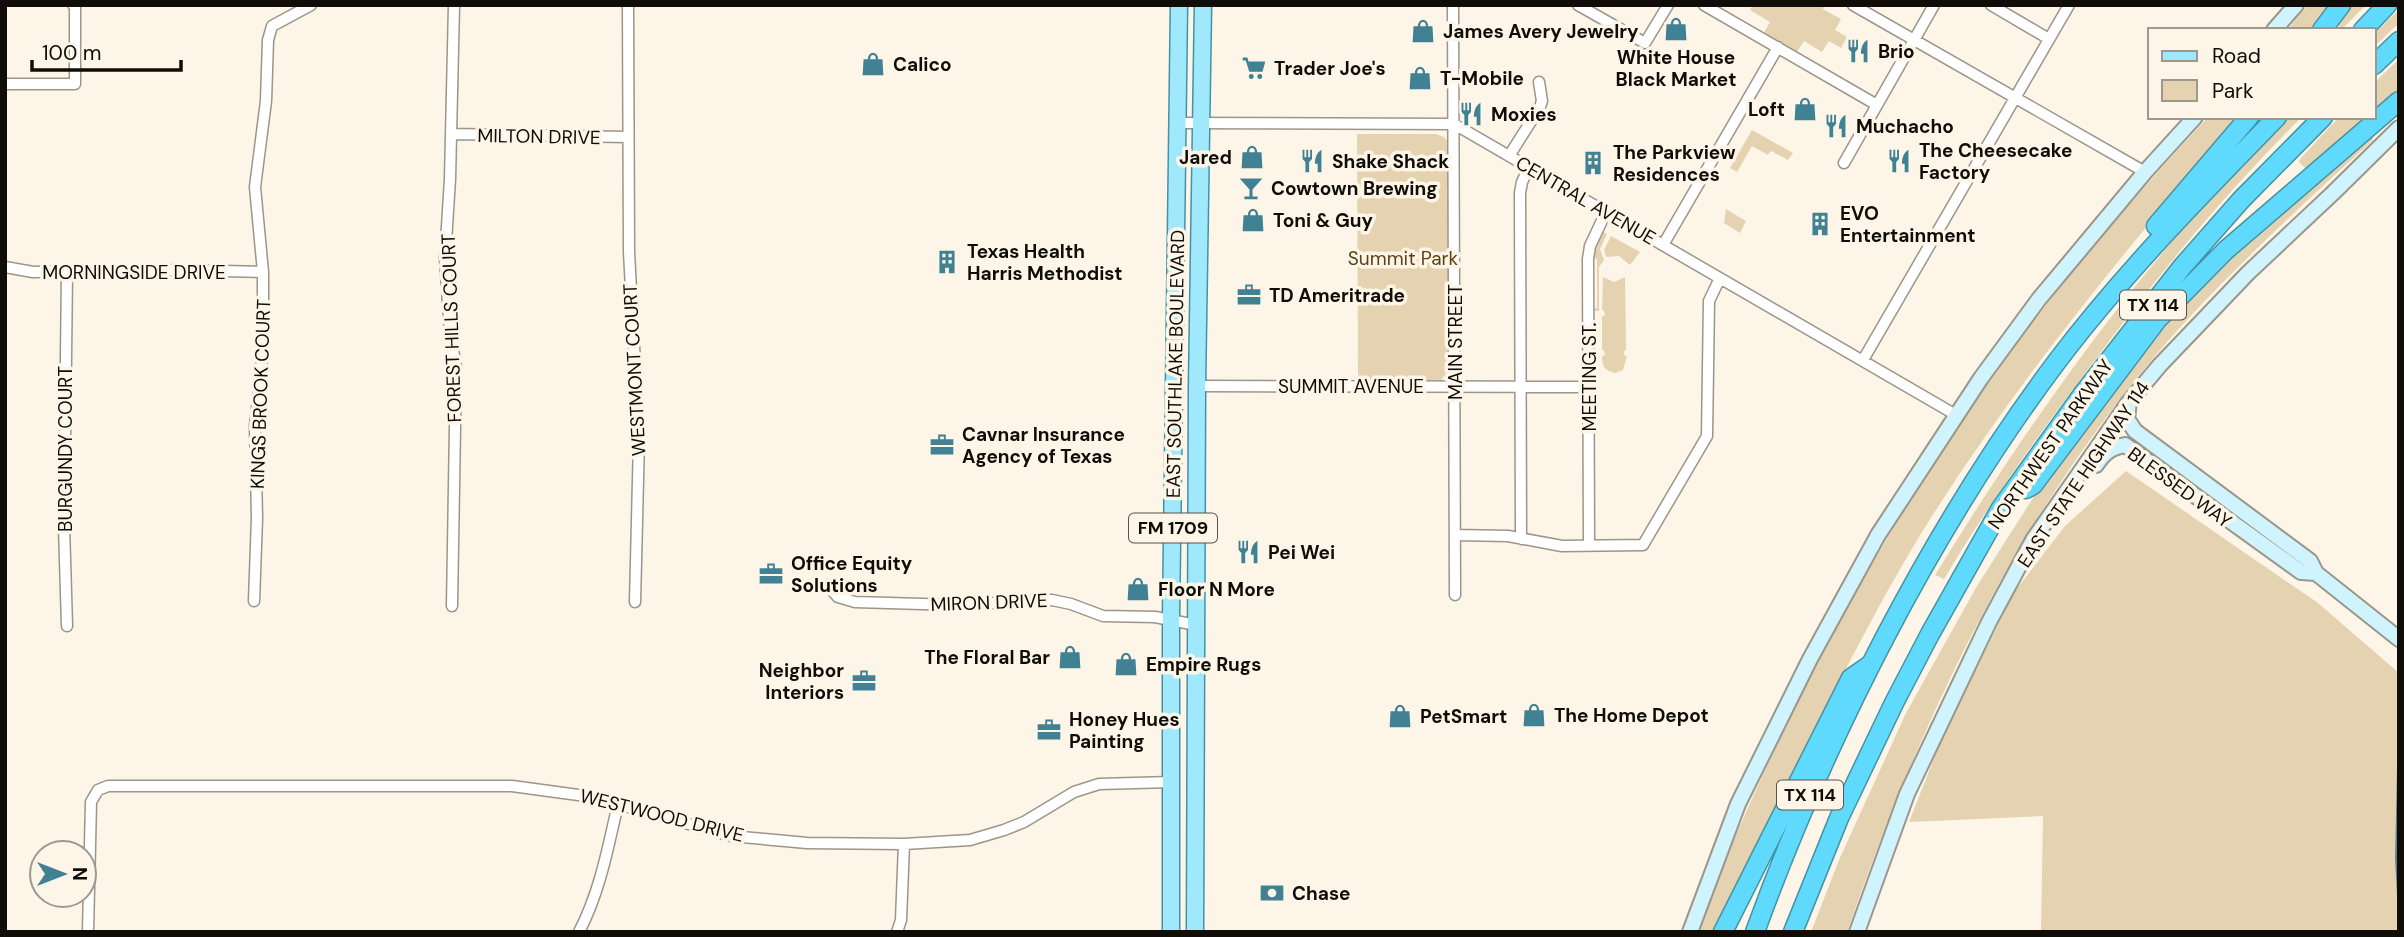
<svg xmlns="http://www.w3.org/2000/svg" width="2404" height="937" viewBox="0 0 2404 937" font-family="'DM Sans',sans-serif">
<rect width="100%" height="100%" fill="#fdf6e8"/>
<!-- green -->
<path fill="#e5d2b0" d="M1753 5H1824L1823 9 1841 19 1835 30 1847 37 1841 48 1829 41 1822 52 1804 41 1797 52 1764 33 1770 22 1750 10Z
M2308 5H2333L2313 30H2287Z
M2345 5H2366L2342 29 2333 21Z
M2399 10V23L2374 47V33Z
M2399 59V98L2309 172 2299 162 2300 159 2339 117H2374V83Z
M2208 117H2239C2125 251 2012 386 1919 537 1844 661 1782 801 1717 932H1696C1788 696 1910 474 2069 276 2113 221 2160 169 2208 117Z
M2288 117H2302C2226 192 2158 275 2095 360 2041 431 1990 502 1944 579L1935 575C2036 411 2150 251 2288 117Z
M1752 130 1793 153 1788 160 1771 151 1768 155 1752 146 1737 172 1730 168Z
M1357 134H1436L1444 137 1449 143V370L1441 380 1358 381Z
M2372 137 2373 140C2298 209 2221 279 2155 356 2012 526 1919 724 1847 932H1811L1839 860 1906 713 1977 586 2040 487 2149 339 2221 265 2364 140Z
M1726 209 1746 221 1740 233 1724 223Z
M1602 231 1607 234 1600 249 1604 260 1599 267V311H1594V309L1597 308V259L1594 258 1597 242Z
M1611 236 1640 252 1630 265 1619 256 1606 257 1604 250Z
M1603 277 1614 282 1625 277 1626 350 1624 351V355L1627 356 1623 370 1615 373C1604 371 1602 365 1602 356L1605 355 1604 350H1602V316H1605L1604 311 1602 310Z
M2126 471 2318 603 2399 673 2396 859 2399 932H2041L2043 816 1909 822 1944 733 2015 591 2065 526Z"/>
<!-- water -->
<path fill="#83b7c7" stroke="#60848e" stroke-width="2" d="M2399 723V912L2396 859Z"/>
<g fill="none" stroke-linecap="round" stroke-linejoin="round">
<!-- street casing -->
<g stroke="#9c9589" stroke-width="13">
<path id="street" d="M628 5 629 252 639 439 635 602
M1453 5 1455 595
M1578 5 1645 43 1668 5
M1704 5 1877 105
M1853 5 2145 172
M1991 5 2049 39
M5 84H75V7L73 5
M1178 123 1454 124 1956 415
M451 134 628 137
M1509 156 1540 107 1542 101 1539 82
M1844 163 1934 5
M1663 245 1778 47
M5 267 33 272 178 270 263 272
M67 272 64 526 67 626
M1863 360 2069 5
M1197 386 1588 387
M1455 535 1508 536 1562 546 1643 545 1707 436 1709 301 1720 278
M1521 539 1520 193 1522 182 1529 167
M1589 545 1588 259 1590 246 1606 212
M827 585 838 597 855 602 956 605 1052 600 1071 604 1103 616 1155 617 1196 625
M254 601 257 518 255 425 261 375 263 334V272L255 187 266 101 268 40 272 26 311 5
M452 606 456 367 450 333 445 258 450 179 454 5
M88 932 91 802 98 790 108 786H512L593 797 731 836 807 843 904 844 970 840 1004 830 1024 822 1074 792 1099 784 1171 782
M579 932C600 892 608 847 618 804
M897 932 901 920 904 844"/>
</g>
<!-- secondary casing -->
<g stroke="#9c9589" stroke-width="18">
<path id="secondary" d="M2274 30 2296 5
M2129 402 2127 419 2135 431 2310 561 2316 573 2399 639
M2096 465C2104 453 2110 448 2125 445L2301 572 2316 573
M1690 932 1738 804 1810 659 1878 535 1981 378 2039 299 2145 172 2195 117
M1857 932 1907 794 1989 622 2033 540 2129 402 2160 365 2248 273 2333 193 2399 128"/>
</g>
<!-- primary casing -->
<g stroke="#4492a7" stroke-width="19">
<path id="primary" d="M1171 932V619L1179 5
M1195 932 1197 386 1203 5"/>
</g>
<!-- highway casing -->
<g stroke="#4492a7" stroke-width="21">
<path id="highway" d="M2322 30 2341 5
M2363 30 2387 5
M2374 65 2399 41
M2156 226 2249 117
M2026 489 2033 485 2157 320 2226 250 2399 101
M1723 932 1851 678 1871 664
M1755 932C1826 736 1933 526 2058 360 2124 273 2201 195 2277 117
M1793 932 1839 818 1894 703 1930 634 2001 508 2082 395 2182 267 2241 200 2323 117"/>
</g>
<!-- street -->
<use href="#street" stroke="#fff" stroke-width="10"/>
<!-- secondary -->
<use href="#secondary" stroke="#cff4fe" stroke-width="14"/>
<!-- primary -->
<use href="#primary" stroke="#a0e9fd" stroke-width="16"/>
<!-- highway -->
<use href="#highway" stroke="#60dafc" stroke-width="18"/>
</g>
<!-- icons -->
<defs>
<g id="shop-bare" transform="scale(1.89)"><path d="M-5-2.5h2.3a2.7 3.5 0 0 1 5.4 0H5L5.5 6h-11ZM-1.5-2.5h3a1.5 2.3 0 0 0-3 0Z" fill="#408193" stroke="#fdf6e8" stroke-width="2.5" paint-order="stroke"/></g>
<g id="restaurant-bare" transform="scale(1.89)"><path d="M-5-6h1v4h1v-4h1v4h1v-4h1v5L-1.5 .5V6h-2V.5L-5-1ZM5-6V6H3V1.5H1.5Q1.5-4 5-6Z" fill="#408193" stroke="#fdf6e8" stroke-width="2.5" paint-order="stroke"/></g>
<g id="supermarket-bare" transform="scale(1.89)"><path d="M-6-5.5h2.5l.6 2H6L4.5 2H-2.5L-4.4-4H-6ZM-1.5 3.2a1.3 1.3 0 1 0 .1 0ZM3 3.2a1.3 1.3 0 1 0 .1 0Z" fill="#408193" stroke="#fdf6e8" stroke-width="2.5" paint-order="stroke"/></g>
<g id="building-bare" transform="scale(1.89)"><path d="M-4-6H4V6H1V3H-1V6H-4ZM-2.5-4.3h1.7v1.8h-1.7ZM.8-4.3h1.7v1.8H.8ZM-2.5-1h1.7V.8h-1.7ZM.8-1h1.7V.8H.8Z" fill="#408193" stroke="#fdf6e8" stroke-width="2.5" paint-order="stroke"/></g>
<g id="bar-bare" transform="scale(1.89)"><path d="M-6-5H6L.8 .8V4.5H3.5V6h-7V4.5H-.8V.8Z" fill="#408193" stroke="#fdf6e8" stroke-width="2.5" paint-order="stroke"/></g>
<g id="office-bare" transform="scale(1.89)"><path d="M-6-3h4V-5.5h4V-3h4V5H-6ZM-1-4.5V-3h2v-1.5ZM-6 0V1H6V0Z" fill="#408193" stroke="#fdf6e8" stroke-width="2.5" paint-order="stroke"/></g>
<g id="bank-bare" transform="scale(1.89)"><path d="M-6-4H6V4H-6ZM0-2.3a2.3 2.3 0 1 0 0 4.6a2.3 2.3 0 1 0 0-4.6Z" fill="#408193" stroke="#fdf6e8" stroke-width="2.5" paint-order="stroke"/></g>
</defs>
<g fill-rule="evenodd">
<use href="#shop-bare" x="1676" y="29"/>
<use href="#shop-bare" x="1423" y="31"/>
<use href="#restaurant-bare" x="1858" y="51"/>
<use href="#shop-bare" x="873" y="64"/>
<use href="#supermarket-bare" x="1254" y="68"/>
<use href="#shop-bare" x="1420" y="78"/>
<use href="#shop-bare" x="1805" y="109"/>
<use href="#restaurant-bare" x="1471" y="114"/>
<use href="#restaurant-bare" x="1836" y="126"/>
<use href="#shop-bare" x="1252" y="157"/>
<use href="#restaurant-bare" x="1312" y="161"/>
<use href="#restaurant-bare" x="1899" y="161"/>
<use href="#building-bare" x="1593" y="163"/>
<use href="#bar-bare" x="1251" y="188"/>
<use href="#shop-bare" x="1253" y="220"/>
<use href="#building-bare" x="1820" y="224"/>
<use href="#building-bare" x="947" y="262"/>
<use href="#office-bare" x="1249" y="295"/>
<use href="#office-bare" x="942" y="445"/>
<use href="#restaurant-bare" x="1248" y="552"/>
<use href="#office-bare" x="771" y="574"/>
<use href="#shop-bare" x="1138" y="589"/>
<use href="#shop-bare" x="1070" y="657"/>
<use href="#shop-bare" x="1126" y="664"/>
<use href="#office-bare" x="864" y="681"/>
<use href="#shop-bare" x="1534" y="715"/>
<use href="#shop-bare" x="1400" y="716"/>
<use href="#office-bare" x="1049" y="730"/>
<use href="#bank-bare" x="1272" y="893"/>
</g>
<g text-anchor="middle" stroke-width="7" stroke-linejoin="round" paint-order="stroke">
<!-- shield labels -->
<g fill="#fdf6e8" stroke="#57534c" stroke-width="2">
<rect x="2120" y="290.5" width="66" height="29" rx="5"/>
<rect x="1129" y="513.5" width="88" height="29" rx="5"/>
<rect x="1777" y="780.5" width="66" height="29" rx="5"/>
</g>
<g font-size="18" font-weight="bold" fill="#100d09">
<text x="2153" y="311">TX 114</text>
<text x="1173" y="534">FM 1709</text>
<text x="1810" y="801">TX 114</text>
</g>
<!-- poi labels -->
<g font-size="19" font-weight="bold" fill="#100d09" stroke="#fdf6e8" text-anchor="start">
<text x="1443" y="38">James Avery Jewelry</text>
<text x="1878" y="58">Brio</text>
<text x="1676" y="64" text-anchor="middle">White House<tspan x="1676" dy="22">Black Market</tspan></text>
<text x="893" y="71">Calico</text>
<text x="1274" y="75">Trader Joe's</text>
<text x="1440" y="85">T-Mobile</text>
<text x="1785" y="116" text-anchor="end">Loft</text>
<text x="1491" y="121">Moxies</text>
<text x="1856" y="133">Muchacho</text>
<text x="1919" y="157">The Cheesecake<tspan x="1919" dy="22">Factory</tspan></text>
<text x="1613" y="159">The Parkview<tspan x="1613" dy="22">Residences</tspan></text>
<text x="1232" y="164" text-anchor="end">Jared</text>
<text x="1332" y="168">Shake Shack</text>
<text x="1271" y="195">Cowtown Brewing</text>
<text x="1840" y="220">EVO<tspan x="1840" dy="22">Entertainment</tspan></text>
<text x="1273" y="227">Toni &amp; Guy</text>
<text x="967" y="258">Texas Health<tspan x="967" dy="22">Harris Methodist</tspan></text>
<text x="1269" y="302">TD Ameritrade</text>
<text x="962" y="441">Cavnar Insurance<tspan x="962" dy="22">Agency of Texas</tspan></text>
<text x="1268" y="559">Pei Wei</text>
<text x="791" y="570">Office Equity<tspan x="791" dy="22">Solutions</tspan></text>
<text x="1158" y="596">Floor N More</text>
<text x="1050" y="664" text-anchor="end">The Floral Bar</text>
<text x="1146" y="671">Empire Rugs</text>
<text x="844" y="677" text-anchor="end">Neighbor<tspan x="844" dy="22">Interiors</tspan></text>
<text x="1554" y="722">The Home Depot</text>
<text x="1420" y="723">PetSmart</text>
<text x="1069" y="726">Honey Hues<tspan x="1069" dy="22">Painting</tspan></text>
<text x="1292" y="900">Chase</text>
</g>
<!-- street labels -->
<g font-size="19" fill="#100d09" stroke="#fdf6e8">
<text transform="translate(539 136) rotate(1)" y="7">MILTON DRIVE</text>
<text transform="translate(1586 200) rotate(30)" y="7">CENTRAL AVENUE</text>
<text x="134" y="279">MORNINGSIDE DRIVE</text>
<text transform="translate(451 328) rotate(-92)" y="7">FOREST HILLS COURT</text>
<text transform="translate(1455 342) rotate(-90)" y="7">MAIN STREET</text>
<text transform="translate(1175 364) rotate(-89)" y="7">EAST SOUTHLAKE BOULEVARD</text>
<text transform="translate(634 370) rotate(-93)" y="7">WESTMONT COURT</text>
<text transform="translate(1589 377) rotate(-90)" y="7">MEETING ST.</text>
<text x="1351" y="393">SUMMIT AVENUE</text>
<text transform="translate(260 394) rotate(-88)" y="7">KINGS BROOK COURT</text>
<text transform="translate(2050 444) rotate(-55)" y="7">NORTHWEST PARKWAY</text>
<text transform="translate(65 449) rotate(-90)" y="7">BURGUNDY COURT</text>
<text transform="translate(2083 474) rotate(-56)" y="7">EAST STATE HIGHWAY 114</text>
<text transform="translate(2180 487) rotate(36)" y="7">BLESSED WAY</text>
<text transform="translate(989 602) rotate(-2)" y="7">MIRON DRIVE</text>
<text transform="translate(662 815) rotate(14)" y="7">WESTWOOD DRIVE</text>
</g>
<!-- park labels -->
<g font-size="19" fill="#594210" stroke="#fdf6e8">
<text x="1403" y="265">Summit Park</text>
</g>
</g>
<!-- border -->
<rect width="2404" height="937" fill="none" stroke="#100d09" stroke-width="14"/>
<!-- legend -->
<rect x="2148" y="28" width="228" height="91" fill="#fdf6e8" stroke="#9e998f" stroke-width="2"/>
<rect x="2162" y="51" width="35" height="10" fill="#a0e9fd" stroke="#9e998f" stroke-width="2"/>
<text x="2212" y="63" font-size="21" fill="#100d09">Road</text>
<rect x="2162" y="80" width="35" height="21" fill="#e5d2b0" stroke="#9e998f" stroke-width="2"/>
<text x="2212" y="98" font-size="21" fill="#100d09">Park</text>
<!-- north arrow -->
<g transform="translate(63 874) rotate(90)"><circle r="33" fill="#fdf6e8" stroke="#9e998f" stroke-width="2"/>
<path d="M0-5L12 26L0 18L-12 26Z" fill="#408193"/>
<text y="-10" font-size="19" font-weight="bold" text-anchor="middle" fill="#100d09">N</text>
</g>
<!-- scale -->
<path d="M32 60v10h149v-10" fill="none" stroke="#100d09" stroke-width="3.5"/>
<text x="42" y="60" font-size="21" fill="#100d09" stroke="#fdf6e8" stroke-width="5" paint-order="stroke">100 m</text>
</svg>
